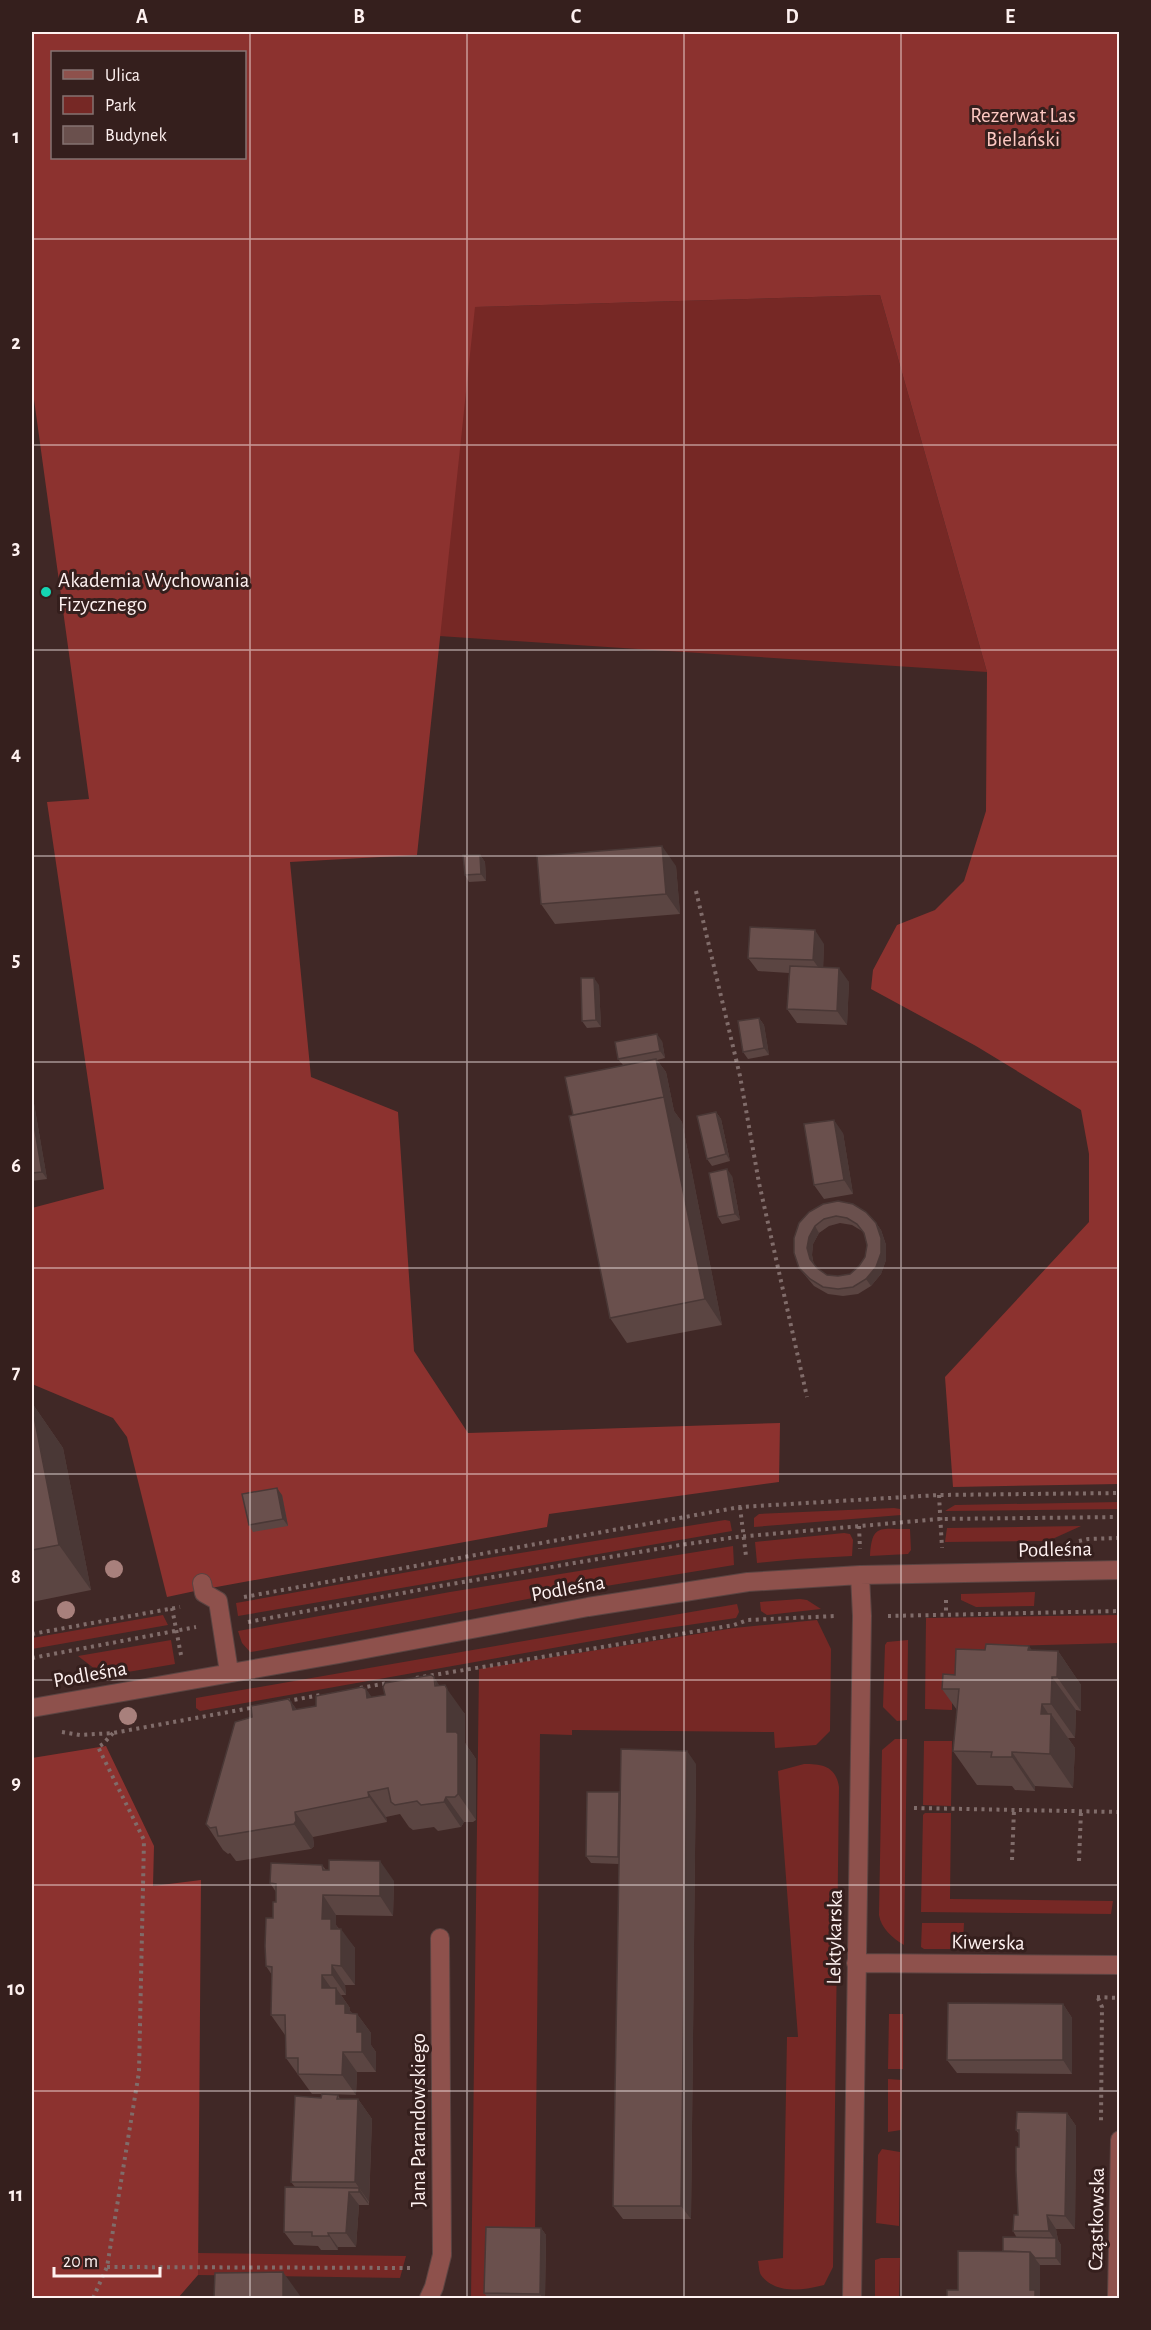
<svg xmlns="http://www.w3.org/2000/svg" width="1151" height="2330" viewBox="0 0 1151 2330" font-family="'Alegreya Sans',sans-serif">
<rect width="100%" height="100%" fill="#402826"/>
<!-- green -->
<path fill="#762825" d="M880 295 987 672 439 636 474 307Z
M1119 1502V1509L945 1511 955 1505Z
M894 1508 900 1509 901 1515 754 1527V1518L759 1514Z
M725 1520 730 1521 732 1531 238 1616 236 1603 464 1562Z
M1081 1526 1048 1541 945 1542 947 1528Z
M910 1529 911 1550 908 1554 870 1556C872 1522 881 1530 910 1529Z
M844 1533 850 1534 853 1540 852 1556 797 1559 757 1563 755 1542Z
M733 1546 734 1565 533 1598 257 1651 250 1652 242 1643 238 1631 450 1592Z
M1035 1592 1034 1606 976 1607 961 1600V1594Z
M800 1599 807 1600 821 1609 767 1615 761 1611 760 1602Z
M737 1604 739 1612 736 1618 654 1630 200 1711 196 1708V1698Z
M163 1615 168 1625 32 1649V1638Z
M1119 1615V1643L1005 1646 952 1687V1710L925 1709 926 1618Z
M817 1620 831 1649 830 1731 816 1745 775 1748 774 1732 572 1730V1735L540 1734 535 2232H489L488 2298H471L479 1669 734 1628Z
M171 1640 175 1664 104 1676 78 1656Z
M908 1640 907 1720 897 1721 883 1707 885 1645 887 1642Z
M895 1739H907L904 1945C892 1938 881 1928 879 1915L882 1750Z
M924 1741H952L951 1806 923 1805Z
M804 1764C822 1764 836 1766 839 1787L833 2267 824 2285C805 2290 775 2295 761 2275 759 2272 759 2265 758 2261L783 2258 787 2037H798L778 1771Z
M925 1813H951L950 1899 1113 1901 1111 1914 921 1912 923 1815Z
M922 1923H964L963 1944 957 1949H924L921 1947Z
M889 2014H903V2069H888Z
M888 2079 902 2080 901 2130 888 2132Z
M882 2149 900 2152 899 2226 876 2223 878 2155Z
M197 2253 406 2256 400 2278 198 2275Z
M881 2258H900L899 2298H875V2260Z"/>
<!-- forest -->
<path fill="#8c322f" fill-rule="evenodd" d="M32 32H1119V1484L953 1487 945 1377 1089 1222V1154L1081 1110 976 1046 871 989 873 970 897 925 935 910 964 881 986 811 987 672 880 295 475 307 417 855 290 862 311 1077 398 1112 414 1351 468 1433 780 1423 779 1482 549 1514 547 1527 211 1588 209 1578 194 1581 195 1591 167 1597 127 1437 113 1418 32 1384V1208L104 1189 47 802 89 799 32 385ZM52 52H244V158H52Z
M106 1746 154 1846 153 1886 201 1880 198 2275 178 2298H32V1758Z"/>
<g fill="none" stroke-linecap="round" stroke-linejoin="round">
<!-- minor casing -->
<g stroke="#5b4442" stroke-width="20">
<path id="minor" d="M202 1583 204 1593 218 1601 229 1672
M32 1708 339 1654 588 1607 748 1582 860 1575 1120 1570
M856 1963 1120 1965
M429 2298 434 2287 442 2255 440 1938
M852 2298 862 1616 860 1575
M1117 2298 1120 2140"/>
</g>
<!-- path -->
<path stroke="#806c6a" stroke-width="4" stroke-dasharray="3 4.5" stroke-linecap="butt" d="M696 891 740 1076 759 1183 807 1397
M939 1495 942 1548
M740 1507 746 1556
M859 1526 860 1549
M1079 1541 1088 1539 1120 1538
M244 1597 740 1507 939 1495 1120 1493
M946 1600V1614
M172 1608 181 1655
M888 1616 1120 1611
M248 1622 440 1586 680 1545 737 1537 939 1519 1120 1517
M32 1634 180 1607
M32 1658 196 1627
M416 1678 734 1625 748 1620 836 1616
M360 1688 388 1683
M287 1701 321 1695
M62 1732 80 1735 113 1733 256 1707
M914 1808 1120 1812
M1012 1860 1014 1810
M1079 1861 1081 1811
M1119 1919H1120
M1097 1997 1120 1998
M1098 1998 1102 2007 1101 2122
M107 2267 412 2268
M93 2298 107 2267 139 2072 144 1840 98 1747 103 1744 113 1733"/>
<!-- minor -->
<use href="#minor" stroke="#8e514c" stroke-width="18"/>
</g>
<!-- trees -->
<g fill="#a8807c">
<circle cx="114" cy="1569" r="9"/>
<circle cx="66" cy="1610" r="9"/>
<circle cx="128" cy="1716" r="9"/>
</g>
<!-- wall -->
<path fill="#5b4542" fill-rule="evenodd" d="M480 855 485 862 486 881 469 882 465 875Z
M676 866 680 914 555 924 541 904Z
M824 944 823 968 849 982 847 1025 797 1023 787 1009 789 973 758 971 748 958Z
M599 985 601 1027 587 1028 582 1021Z
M759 1018 764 1025 769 1055 748 1059 743 1052Z
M662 1041 665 1058 657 1060 666 1072 674 1111 682 1122 722 1325 627 1343 610 1318 573 1115 623 1065 618 1059Z
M32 1092 47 1179 32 1181Z
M716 1112 721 1119 730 1161 712 1166 707 1159Z
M843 1133 853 1194 824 1199 814 1185Z
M732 1176 740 1220 722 1224 718 1217Z
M823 1204 876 1223 881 1230 886 1245V1260L881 1274 871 1286 858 1294 843 1296 828 1294 814 1286 799 1268ZM840 1223 852 1225 862 1231 864 1234 867 1245 865 1257 859 1266 850 1274 838 1276 827 1275 817 1268 814 1265 812 1255 813 1244 819 1233 829 1226Z
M32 1403 63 1448 91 1590 32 1602Z
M282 1495 288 1526 253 1532 249 1525Z
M985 1650 1058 1651 1081 1685V1711L1076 1710 1075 1738H1068L1075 1748 1073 1788 1035 1786V1791L1015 1790 1012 1786 977 1785 953 1751 957 1710 942 1689 955 1675Z
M434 1677 439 1686 465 1714V1743L476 1759V1820L473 1822H464L461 1827 438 1831 434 1827 413 1830 409 1827 400 1814 386 1817 387 1822 313 1837 314 1846 311 1849 238 1861H236L230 1853 228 1854 223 1850 206 1824 252 1717 291 1702 297 1710 316 1706 366 1689 371 1697 385 1695Z
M696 1764 691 2219H623L613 2206 619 1864 591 1863 586 1856 620 1794Z
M322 1865 326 1870 394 1881 393 1916 336 1915V1925L355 1948V1985H345L346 1995H341L350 2008V2011L352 2013 357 2014 371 2033V2045L376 2052V2072H357L356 2095 329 2094 338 2095 340 2099H358L372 2119 369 2205H359L356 2247H338V2250H321L318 2246 294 2245 284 2232 295 2187 291 2182 321 2098V2094H312L286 2058 285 2035 271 2015 272 1975 266 1966 276 1902V1892L270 1883Z
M1063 2004 1072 2018V2074L957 2073 947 2060Z
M1067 2113 1076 2126 1075 2229H1056L1058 2240 1061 2245V2265H1039L1040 2296 1041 2298H947L1003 2251 1017 2238 1013 2231 1018 2215 1019 2134 1016 2130Z
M541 2228 546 2235 545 2298H488L484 2293Z"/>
<!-- shaded-wall -->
<path fill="#4a3836" d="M662 846 676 866 680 914 666 894Z
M480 855 485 862 486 881 481 874Z
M815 930 824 944 823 974 813 960Z
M839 968 849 982 847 1025 837 1011Z
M594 978 599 985 601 1027 596 1020Z
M759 1018 764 1025 769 1055 764 1048Z
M657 1034 662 1041 665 1058 660 1051Z
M656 1059 666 1072 674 1111 682 1122 722 1325 705 1299Z
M32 1092 47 1179 42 1172 32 1113Z
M716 1112 721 1119 730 1161 726 1154Z
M834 1120 843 1133 853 1194 844 1180Z
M727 1169 732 1176 740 1220 735 1214Z
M876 1223 881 1230 886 1245V1260L881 1274 871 1286 866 1279Z
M815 1226 819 1233 813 1244 812 1255 814 1266 810 1259 807 1248 809 1237Z
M32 1403 63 1448 91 1590 59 1545Z
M277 1488 282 1495 288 1526 283 1519Z
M1029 1646 1052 1679V1677L1076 1710 1075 1738 1051 1704 1028 1650Z
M1058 1651 1081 1685V1711L1057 1677Z
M434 1677 447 1697V1689L465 1714V1743L476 1759V1820L458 1794 447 1732Z
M366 1689 384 1714 367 1698Z
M291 1702 309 1727 293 1710Z
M1042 1704 1051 1718V1714L1075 1748 1073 1788 1050 1754 1041 1714Z
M687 1751 696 1764 691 2219 681 2206Z
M1012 1752 1035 1786V1791L1012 1757Z
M368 1792 386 1817 387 1822 369 1797Z
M619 1792 623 1799V1864L618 1857Z
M446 1797 464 1822 461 1827 444 1802Z
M295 1812 313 1837 314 1846 311 1849 294 1824Z
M380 1861 394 1881 393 1916 380 1896Z
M323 1895 336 1915V1925L341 1933V1929L355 1948V1985L341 1966 322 1919Z
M332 1965 345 1985 346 1995 332 1975Z
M322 1975 336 1995V1988L350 2008V2011L357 2021V2014L371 2033V2045L376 2052V2072L362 2052 322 1988Z
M1063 2004 1072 2018V2074L1063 2060Z
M343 2052 357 2072 356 2095 342 2075Z
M358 2099 372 2119 369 2202 355 2182Z
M1067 2113 1076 2126 1075 2229 1065 2216Z
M359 2188 368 2202 369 2205 359 2192Z
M349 2192 359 2205 356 2247 346 2233Z
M1047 2215 1056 2229 1058 2240 1061 2245V2265L1056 2258V2242L1049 2231Z
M541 2228 546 2235 545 2298H543L540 2294Z
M328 2233 338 2247V2250L329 2236Z
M1030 2252 1040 2265V2296L1041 2298H1035L1030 2290Z
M283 2272 301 2297V2298H283Z"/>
<!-- building -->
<path fill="#6a504d" stroke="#4a3836" stroke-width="1.5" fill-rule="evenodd" d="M662 846 666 894 541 904 537 856Z
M463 855H480L481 874 465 875Z
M750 927 815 930 813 960 748 958Z
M790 966 839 968 837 1011 787 1009Z
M581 978H594L596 1020 582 1021Z
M759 1018 764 1048 743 1052 738 1021Z
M657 1034 660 1051 618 1059 615 1042Z
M656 1059 664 1097 573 1115 565 1077Z
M664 1097 705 1299 610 1318 569 1116Z
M716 1112 726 1154 707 1159 697 1116Z
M32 1113 42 1172 32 1173Z
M834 1120 844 1180 814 1185 804 1124Z
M727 1169 735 1214 718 1217 709 1173Z
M838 1201 853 1204 866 1212 876 1223 881 1238V1253L876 1267 866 1279 853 1287 838 1289 823 1287 810 1279 799 1268 794 1253V1238L799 1223 809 1212 823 1204ZM836 1216 847 1218 857 1224 864 1233 867 1245 865 1257 859 1266 850 1274 838 1276 827 1275 817 1268 810 1259 807 1248 809 1237 815 1226 824 1219Z
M32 1406 59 1545 32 1550Z
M277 1488 283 1519 249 1525 242 1494Z
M986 1644 1029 1646 1028 1650 1058 1651 1057 1677H1052L1051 1704H1042L1041 1714H1051L1050 1754 1012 1752V1757H991L992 1752 953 1751 959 1689H942L943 1674 955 1675 956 1649 985 1650Z
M431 1675 434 1677 435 1686 445 1685 447 1689V1732H456L458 1734V1794L455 1797H446L444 1802 421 1805 417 1801 395 1805 391 1802 388 1788 368 1792 369 1797 295 1812 296 1821 294 1824 221 1836H218L216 1827 210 1828 206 1824 235 1722 252 1717 251 1706 288 1699 291 1702 293 1710 316 1706V1696L362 1687 366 1689 367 1698 385 1695 383 1687 385 1683Z
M621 1749 687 1751 681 2206H613Z
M587 1792H619L618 1857 586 1856Z
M329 1860 380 1861V1896L323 1895 322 1919H331V1929H341V1966L332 1965V1975H322V1988H336V2004H345V2013L357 2014V2032H362V2052H343L342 2075 298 2074V2058H286L285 2015H271L272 1967 266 1966 265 1946 266 1918H273V1902H276V1884L270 1883 271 1863 322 1865 323 1870H329Z
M948 2003 1063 2004V2060H947Z
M322 2094 338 2095 337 2099H358L355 2182H291L295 2096 321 2098Z
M1017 2112 1067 2113 1065 2216 1047 2215 1049 2231H1013L1014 2215H1018L1016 2171V2147H1019V2130H1016Z
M285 2187 359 2188V2192H349L346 2233H328L329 2236H312V2232H284Z
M486 2227 541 2228 540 2294 484 2293Z
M1003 2237 1056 2238V2258H1035L1030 2252 1003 2251Z
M958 2251 1030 2252V2290H1035V2298H947V2290H958Z
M283 2272V2298H214L215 2273Z"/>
<!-- grid -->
<path fill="none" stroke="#fef1f0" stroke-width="1.5" stroke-opacity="0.55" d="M250 32V2298M467 32V2298M684 32V2298M901 32V2298M32 239H1120M32 445H1120M32 650H1120M32 856H1120M32 1062H1120M32 1268H1120M32 1474H1120M32 1680H1120M32 1885H1120M32 2091H1120"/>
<!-- markers -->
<circle fill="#15d5b3" stroke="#351f1d" stroke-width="2" cx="46" cy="592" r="6"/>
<g text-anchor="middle" stroke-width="6" stroke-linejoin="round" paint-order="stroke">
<!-- park labels -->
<g font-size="21" fill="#fdc8c2" stroke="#351f1d">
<text x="1023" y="122">Rezerwat Las<tspan x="1023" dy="24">Bielański</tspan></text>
</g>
<!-- poi labels -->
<g font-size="21" fill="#fef1f0" stroke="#351f1d" text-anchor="start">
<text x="58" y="587">Akademia Wychowania<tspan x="58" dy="24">Fizycznego</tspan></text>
</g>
<!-- street labels -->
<g font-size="21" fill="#fef1f0" stroke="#351f1d">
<text transform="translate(1055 1549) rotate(-1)" y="7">Podleśna</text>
<text transform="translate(568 1588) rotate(-10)" y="7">Podleśna</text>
<text transform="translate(90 1674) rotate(-10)" y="7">Podleśna</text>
<text transform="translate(834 1937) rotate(-89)" y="7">Lektykarska</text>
<text transform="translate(988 1942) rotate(1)" y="7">Kiwerska</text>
<text transform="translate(418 2120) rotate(-90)" y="7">Jana Parandowskiego</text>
<text transform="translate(1096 2219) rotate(-89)" y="7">Cząstkowska</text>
</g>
</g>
<!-- border -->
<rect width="1151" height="2330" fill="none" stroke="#351f1d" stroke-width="66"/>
<!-- legend -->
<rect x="51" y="51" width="195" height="108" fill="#351f1d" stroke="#857371" stroke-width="1.5"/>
<rect x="63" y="70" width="30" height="9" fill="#8e514c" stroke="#857371" stroke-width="1.5"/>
<text x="105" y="81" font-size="18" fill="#fef1f0">Ulica</text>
<rect x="63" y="96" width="30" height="18" fill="#762825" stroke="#857371" stroke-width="1.5"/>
<text x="105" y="111" font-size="18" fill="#fef1f0">Park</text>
<rect x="63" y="126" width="30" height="18" fill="#6a504d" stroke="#857371" stroke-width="1.5"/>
<text x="105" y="141" font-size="18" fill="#fef1f0">Budynek</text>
<!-- scale -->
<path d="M54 2267v9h106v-9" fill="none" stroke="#fef1f0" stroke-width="3"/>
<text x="63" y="2267" font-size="18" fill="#fef1f0" stroke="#351f1d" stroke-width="4.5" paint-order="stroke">20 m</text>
<rect x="33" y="33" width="1085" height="2264" fill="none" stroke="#fef1f0" stroke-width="2"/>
<g font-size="20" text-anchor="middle" font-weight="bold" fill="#fef1f0">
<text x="142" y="23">A</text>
<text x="359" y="23">B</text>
<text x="576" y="23">C</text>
<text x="792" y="23">D</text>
<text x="1010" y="23">E</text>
<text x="16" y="143">1</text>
<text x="16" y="349">2</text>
<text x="16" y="554">3</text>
<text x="16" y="760">4</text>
<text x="16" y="966">5</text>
<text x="16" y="1172">6</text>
<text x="16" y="1378">7</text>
<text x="16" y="1583">8</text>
<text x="16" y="1789">9</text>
<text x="16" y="1995">10</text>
<text x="16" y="2201">11</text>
</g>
</svg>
